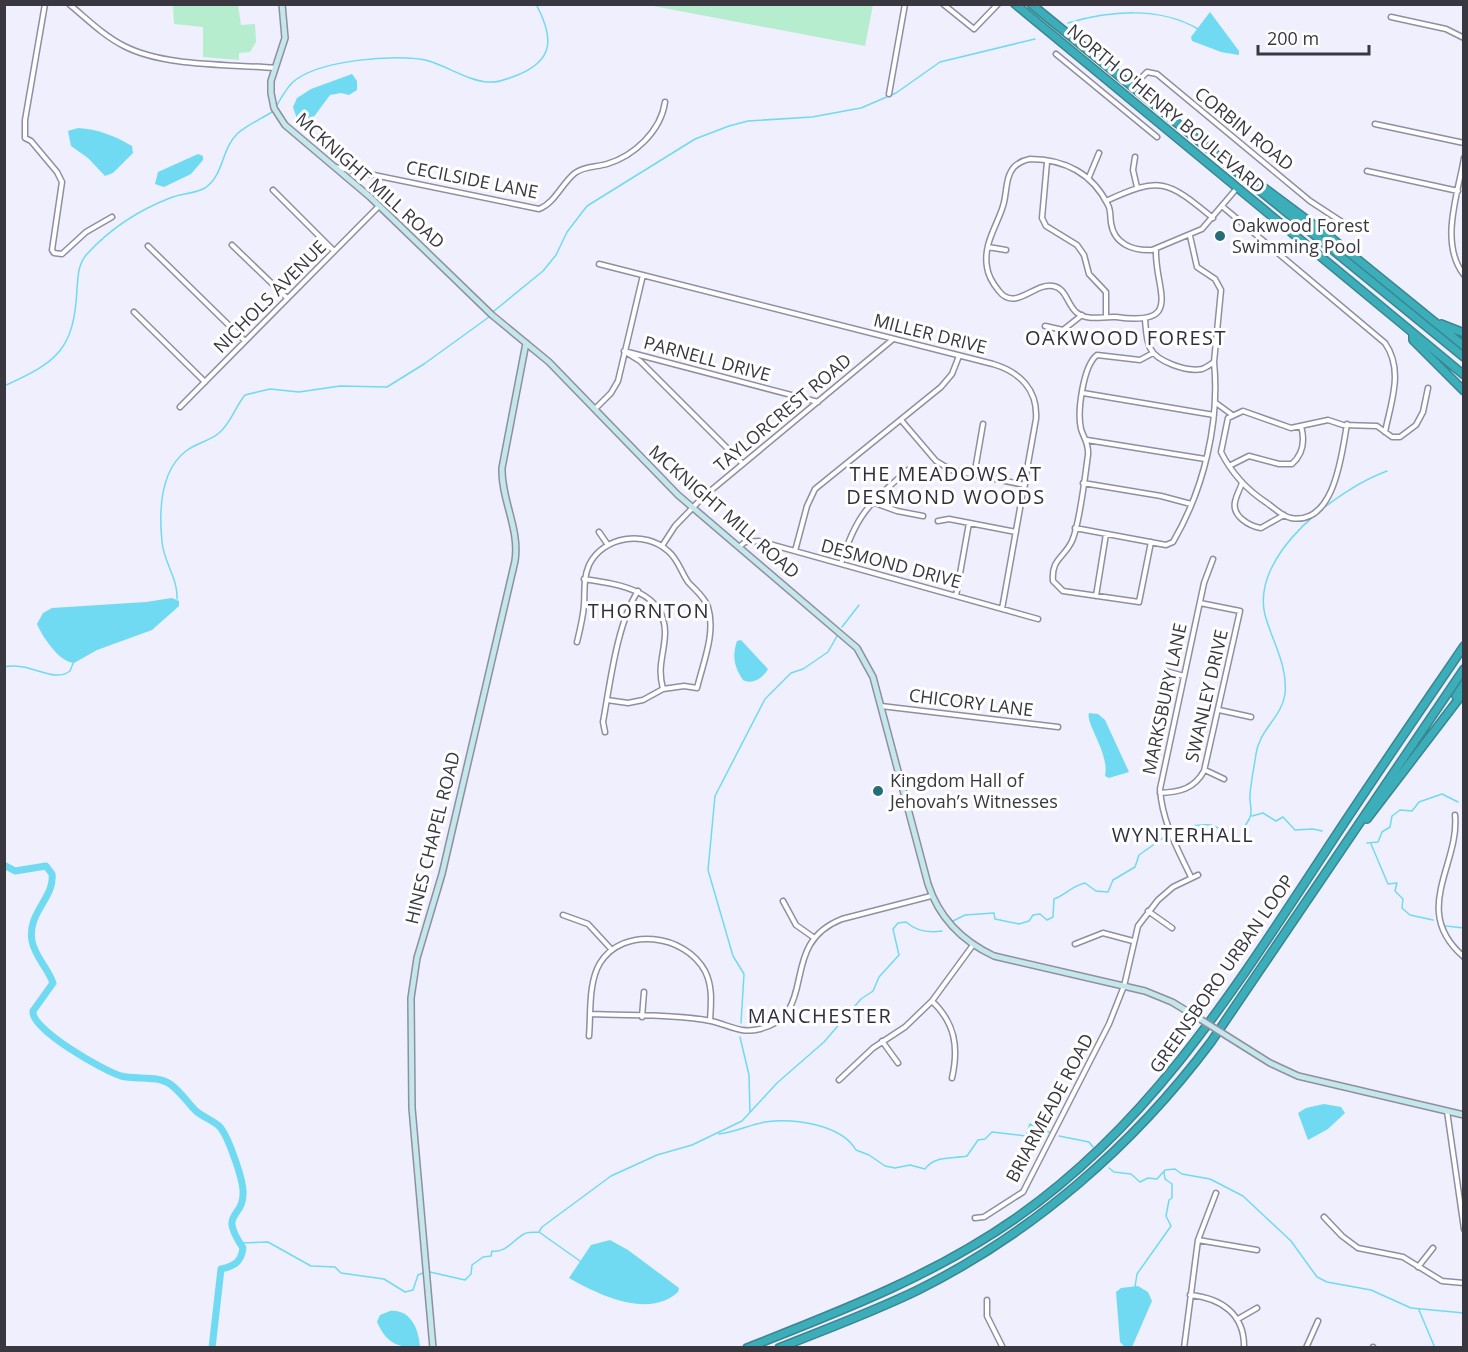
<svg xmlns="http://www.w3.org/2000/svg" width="1468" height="1352" viewBox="0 0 1468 1352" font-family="'Open Sans',sans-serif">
<rect width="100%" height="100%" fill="#f0effd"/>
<!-- green -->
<path fill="#b5edce" d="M173 5H238L241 25 255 24 256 42 250 52 239 53V60L203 57V27L174 24Z
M648 5 873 4V5L865 46Z"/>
<!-- water -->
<path fill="#6fdaf1" d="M1210 12 1239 51V55L1221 52 1192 41 1191 37Z
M352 74 357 81V90L349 95 341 93 330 95 307 126 298 122 293 107 297 98 311 89Z
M78 128C98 129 115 136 132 146L133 153 113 173 105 176 88 158 71 146 68 131Z
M198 154 203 156V160L191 174 164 187 155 184 158 172Z
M172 598 179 601V606L152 630 97 650 74 663C59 662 42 636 37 624L43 613 52 608 146 602Z
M741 640 768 669C763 678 752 685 743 680 734 667 732 656 737 641Z
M1089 713 1098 714 1105 720 1129 772 1109 778 1105 776C1110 754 1085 723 1089 713Z
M1324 1104 1341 1107 1345 1113 1328 1129 1308 1140 1298 1113 1306 1108Z
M610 1240 628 1250 679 1288 678 1292C649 1319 599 1295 569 1278L591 1245Z
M1138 1286 1148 1292 1152 1301 1132 1347H1125L1120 1342 1116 1292 1121 1288Z
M390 1311C411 1309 419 1330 420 1347 398 1348 387 1344 377 1322L380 1315Z"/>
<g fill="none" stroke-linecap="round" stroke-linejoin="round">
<!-- stream -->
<path stroke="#6fdaf1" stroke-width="1.5" d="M1068 23C1109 11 1159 6 1198 29
M277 105C281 98 286 89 292 83 316 60 398 53 429 61 449 67 468 81 489 82 498 83 507 79 515 76 555 61 554 38 536 4
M494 311 543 271 556 255 567 232 587 206 695 139 729 126 748 121 812 117 861 108 896 93 940 62 1035 39
M4 386C58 362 74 349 77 289 78 276 78 264 87 254 109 230 139 210 170 198 181 193 195 194 205 188 224 175 221 150 237 134 247 125 261 119 272 112
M4 519V543
M177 599C178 578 164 563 162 542 159 512 160 471 186 451 196 443 210 441 219 433 231 423 235 407 245 395L270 389 299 392 340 386 387 387 424 364 489 317
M842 627 859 605
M4 667C30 661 53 684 70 671L74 661
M1252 816 1263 813 1276 821 1283 817 1295 830 1313 829 1322 831
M1176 828C1196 827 1215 817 1226 837L1236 840 1245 838 1243 829C1245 825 1249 821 1250 817 1253 811 1249 802 1250 795 1251 781 1254 768 1256 754 1259 730 1282 717 1285 694 1288 665 1272 641 1265 615 1250 554 1338 489 1387 471
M1367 843 1378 842 1382 832 1390 827 1392 816 1400 810 1412 811 1419 802 1442 794 1458 802
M1371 844 1388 884 1397 883 1395 891 1403 899 1402 908 1410 915 1433 920
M953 921 965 915 994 913 995 919 1019 924 1029 921 1033 915 1040 914 1047 920 1053 917 1054 899C1066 895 1073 885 1085 883L1096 891 1108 892 1113 880 1135 867 1139 855 1163 838
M1446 926 1464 928
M741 1023 744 974 733 956 708 870 715 796 765 699 791 673 803 669 828 652 837 636
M740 1037 749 1075 750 1112
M719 1134C735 1132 749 1125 765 1122 793 1118 841 1124 856 1150L869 1155 885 1166 895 1168 910 1165 925 1169C935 1155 953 1159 967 1156L978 1140 985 1139 992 1132 1026 1136 1030 1124 1049 1132
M1059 1136 1089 1142 1093 1147
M1109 1168 1114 1172 1131 1174 1140 1182 1148 1178 1157 1179 1165 1170 1175 1169 1182 1174 1210 1179 1243 1196 1291 1241 1317 1277 1327 1282 1371 1290 1411 1308 1464 1313
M539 1232 542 1227 611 1176 657 1155 692 1145 742 1121 777 1083 824 1042 861 999 873 991 879 977 899 955 893 929 898 923 906 922C916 931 929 933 942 931
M240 1243 268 1242 311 1266 335 1267 341 1273 384 1279 405 1292 413 1290 418 1275 425 1272
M430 1272 465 1280 471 1274 472 1265 483 1257 491 1256 492 1251C506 1253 513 1240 524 1234 527 1232 534 1232 539 1232L580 1261
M1135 1287 1137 1274 1171 1226 1166 1216 1169 1200 1172 1198V1184L1165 1179 1164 1172
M1419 1310 1435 1348"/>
<!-- river -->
<path stroke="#6fdaf1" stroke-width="7" d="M4 865 15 871 46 866 52 874C55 898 27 912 32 941 35 957 48 968 53 983L33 1011C30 1029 104 1071 121 1076 136 1080 157 1075 170 1084 180 1091 188 1103 196 1111 203 1117 212 1120 219 1126 228 1135 242 1177 243 1190 245 1221 217 1209 243 1248 241 1262 235 1266 221 1269L212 1348"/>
<!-- street casing -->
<g stroke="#908ea3" stroke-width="7">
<path id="street" d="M45 4 25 120V138L31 141 57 172 62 182 52 250 54 253 62 254 86 232 112 217
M69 4C87 19 104 36 124 46 165 67 229 64 275 68
M943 4 974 29 998 4
M1391 17 1446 29 1464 38
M1056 54 1157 137
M1132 87 1147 72 1157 74 1310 201 1342 222
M889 94 905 4
M1375 124 1464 143
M1135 157 1133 170 1137 187
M1464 158C1458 194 1439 243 1464 275
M1047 162 1042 218 1046 226 1077 245 1084 255 1089 274 1106 292V317
M335 167 539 209C555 203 562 183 575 173 584 166 597 167 607 164 634 156 661 131 665 102
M1367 171 1458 191
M1089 177 1099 153
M273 190 334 251
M1106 201C1160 176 1167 180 1213 218
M1223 207 1385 343C1404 370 1391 402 1385 432
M232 245 287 298
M148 246 245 341
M988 247 1006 250
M1156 249C1154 289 1186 327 1116 317 1102 316 1088 322 1076 312 1067 304 1066 288 1053 286 1035 282 1015 312 999 291 994 285 988 275 987 267 983 244 997 226 1003 206 1007 194 1005 177 1014 167 1018 163 1025 160 1030 159 1065 159 1093 174 1108 205 1111 210 1110 217 1111 223 1114 244 1133 251 1152 250L1202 229 1237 188
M599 264 993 364C1020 372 1038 390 1036 419L1002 609
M134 312 205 382
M1145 320C1146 329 1146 340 1150 348 1157 362 1187 372 1202 369 1206 368 1211 364 1214 362L1221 290 1215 279 1197 267 1190 236
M1045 326 1063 330 1082 315
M624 351 818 402
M627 353 640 361 743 464
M1083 393 1214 415
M1216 403 1231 414
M180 407 379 206
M595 409 611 393 618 381 643 275
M901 420 936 461 951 470 1025 485
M1347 424C1342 452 1335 526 1291 518 1283 517 1274 508 1267 503 1247 490 1232 474 1221 452L1228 418 1243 411 1291 428 1328 420 1343 425 1377 426 1392 437H1400L1416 425 1423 412 1428 388
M1087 440 1205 459
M1229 466 1249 456 1279 464H1292C1303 454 1305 440 1301 426
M974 476 983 424
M1083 483 1161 496 1191 504
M1242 483C1240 489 1236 496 1235 502 1232 516 1249 526 1261 528L1284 515
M872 502 897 511 923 516
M938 521 949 519 1016 532
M1075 528 1166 545 1173 542C1204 489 1220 422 1214 362
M599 532 608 545
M1151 542 1139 602 1063 591 1053 581C1051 559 1064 558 1072 541 1080 523 1085 476 1088 455 1089 443 1084 439 1081 429 1077 412 1083 366 1097 355L1140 360 1153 353
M662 546 675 526 703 497 892 340
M739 547 745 542 759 541 1038 619
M795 551 807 506 815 489 941 387 952 374 959 356
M841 564C856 514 870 503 908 470
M584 579C617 584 666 590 665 634 664 656 657 666 663 689
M956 596 969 523
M1096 596 1106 534
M577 642C580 630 583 618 584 605 585 591 583 579 589 565 603 536 645 530 668 551 678 559 681 572 688 582 695 590 704 596 708 607 716 633 703 663 697 688L684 686 663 689 643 700 628 703 607 700
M1166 671 1184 676
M881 706 1058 727
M1219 710 1251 717
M605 732 603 722C610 684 617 623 638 591
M1205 770 1224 779
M1160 793C1180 792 1194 789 1204 771L1240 611 1200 603
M1455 815C1460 865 1410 911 1464 957
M1191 877C1177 848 1162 821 1160 789L1204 583 1213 559
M783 901 796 925 813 937
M1148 911 1172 928
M563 915 588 924 612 950
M1075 944 1103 933 1133 941
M932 1001C955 1023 959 1047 952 1078
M591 1014C627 1016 676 1014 711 1021 729 1025 740 1034 760 1029 821 1013 776 945 842 919L931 896
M642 1017 644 992
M589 1036C591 1014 588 983 600 963 623 926 685 934 705 971 713 987 711 1003 710 1021
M882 1041 898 1063
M839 1080 873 1048 905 1027 932 1001 973 945
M1447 1111 1464 1229
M1324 1217 1342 1236 1358 1248 1403 1257 1442 1281 1464 1283
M975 1218 984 1217 1023 1192 1109 1024 1124 986 1138 926 1158 900 1173 887 1198 875
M1198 1240 1257 1250
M1418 1267 1433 1248
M1190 1295C1221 1298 1245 1314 1244 1348
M987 1300V1316L1003 1348
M1238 1319 1257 1308
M1184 1348 1198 1240 1216 1193
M1306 1348 1318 1321
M1373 1348V1347"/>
</g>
<!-- secondary casing -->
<g stroke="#908ea3" stroke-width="8">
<path id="secondary" d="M282 4 285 38 271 81V93L274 108 285 125 370 197 492 315 549 362 678 495 857 648 873 677 928 884C939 918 962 941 994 956L1145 991 1172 1002 1200 1019
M1227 1036 1270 1063 1298 1076 1464 1115
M433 1348 412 1108 411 998 417 958 442 874 515 561C520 528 501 500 502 468L526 343"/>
</g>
<!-- highway casing -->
<g stroke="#3a8590" stroke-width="10">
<path id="highway" d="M1015 4 1464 375
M1031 4 1464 357
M1239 169 1330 237 1464 346
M1441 324 1464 333
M1413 333V340L1464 391
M1456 696 1464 684
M1367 819 1464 692
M747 1348C841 1311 933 1276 1016 1218 1151 1124 1236 987 1325 852 1370 783 1417 715 1464 646
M779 1348C826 1329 873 1312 918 1290 1034 1232 1133 1146 1211 1042L1464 669"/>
</g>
<!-- street -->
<use href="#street" stroke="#fff" stroke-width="4"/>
<!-- secondary -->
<use href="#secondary" stroke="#c4e7ea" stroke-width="5"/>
<!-- highway -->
<use href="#highway" stroke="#3baeba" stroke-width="7"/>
<!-- secondary-bridge casing -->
<g stroke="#908ea3" stroke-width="8" stroke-linecap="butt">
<path id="secondary-bridge" d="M1200 1019 1227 1036"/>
</g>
<!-- secondary-bridge -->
<use href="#secondary-bridge" stroke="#c4e7ea" stroke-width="5"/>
</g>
<!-- markers -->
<g fill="#256e79" stroke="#fff" stroke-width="2">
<circle cx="1220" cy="236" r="6"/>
<circle cx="878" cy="791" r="6"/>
</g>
<g text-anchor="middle" stroke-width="6" stroke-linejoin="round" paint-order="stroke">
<!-- street labels -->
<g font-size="18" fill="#393841" stroke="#fff">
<text transform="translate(1166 109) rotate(40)" y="6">NORTH O'HENRY BOULEVARD</text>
<text transform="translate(1244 129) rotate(39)" y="6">CORBIN ROAD</text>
<text transform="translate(472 180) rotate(11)" y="6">CECILSIDE LANE</text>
<text transform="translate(370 181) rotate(42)" y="6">MCKNIGHT MILL ROAD</text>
<text transform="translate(270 297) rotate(-45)" y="6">NICHOLS AVENUE</text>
<text transform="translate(930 334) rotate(14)" y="6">MILLER DRIVE</text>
<text transform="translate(707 359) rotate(15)" y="6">PARNELL DRIVE</text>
<text transform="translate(783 413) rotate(-40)" y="6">TAYLORCREST ROAD</text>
<text transform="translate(724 512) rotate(41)" y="6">MCKNIGHT MILL ROAD</text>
<text transform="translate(891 564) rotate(15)" y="6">DESMOND DRIVE</text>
<text transform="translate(1207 696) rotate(-77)" y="6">SWANLEY DRIVE</text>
<text transform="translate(1165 699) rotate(-78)" y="6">MARKSBURY LANE</text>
<text transform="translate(971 703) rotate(7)" y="6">CHICORY LANE</text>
<text transform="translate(433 838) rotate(-76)" y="6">HINES CHAPEL ROAD</text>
<text transform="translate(1222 974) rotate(-55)" y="6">GREENSBORO URBAN LOOP</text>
<text transform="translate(1050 1108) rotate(-62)" y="6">BRIARMEADE ROAD</text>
</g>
<!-- poi labels -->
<g font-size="18" fill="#393841" stroke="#fff" text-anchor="start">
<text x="1232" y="232">Oakwood Forest<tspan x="1232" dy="21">Swimming Pool</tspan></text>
<text x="890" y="787">Kingdom Hall of<tspan x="890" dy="21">Jehovah’s Witnesses</tspan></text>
</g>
<!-- neighbourhood labels -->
<g font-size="20" letter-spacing="1.5" fill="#302e3f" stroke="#fff">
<text x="1126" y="345">OAKWOOD FOREST</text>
<text x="946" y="481">THE MEADOWS AT<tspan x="946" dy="23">DESMOND WOODS</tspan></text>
<text x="649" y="618">THORNTON</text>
<text x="1183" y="842">WYNTERHALL</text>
<text x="820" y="1023">MANCHESTER</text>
</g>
</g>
<!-- border -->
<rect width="1468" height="1352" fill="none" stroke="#393841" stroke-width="12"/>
<!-- scale -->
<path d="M1258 45v9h111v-9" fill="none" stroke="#393841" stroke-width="3"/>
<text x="1267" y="45" font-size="18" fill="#393841" stroke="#ffffff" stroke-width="4.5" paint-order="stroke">200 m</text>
</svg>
